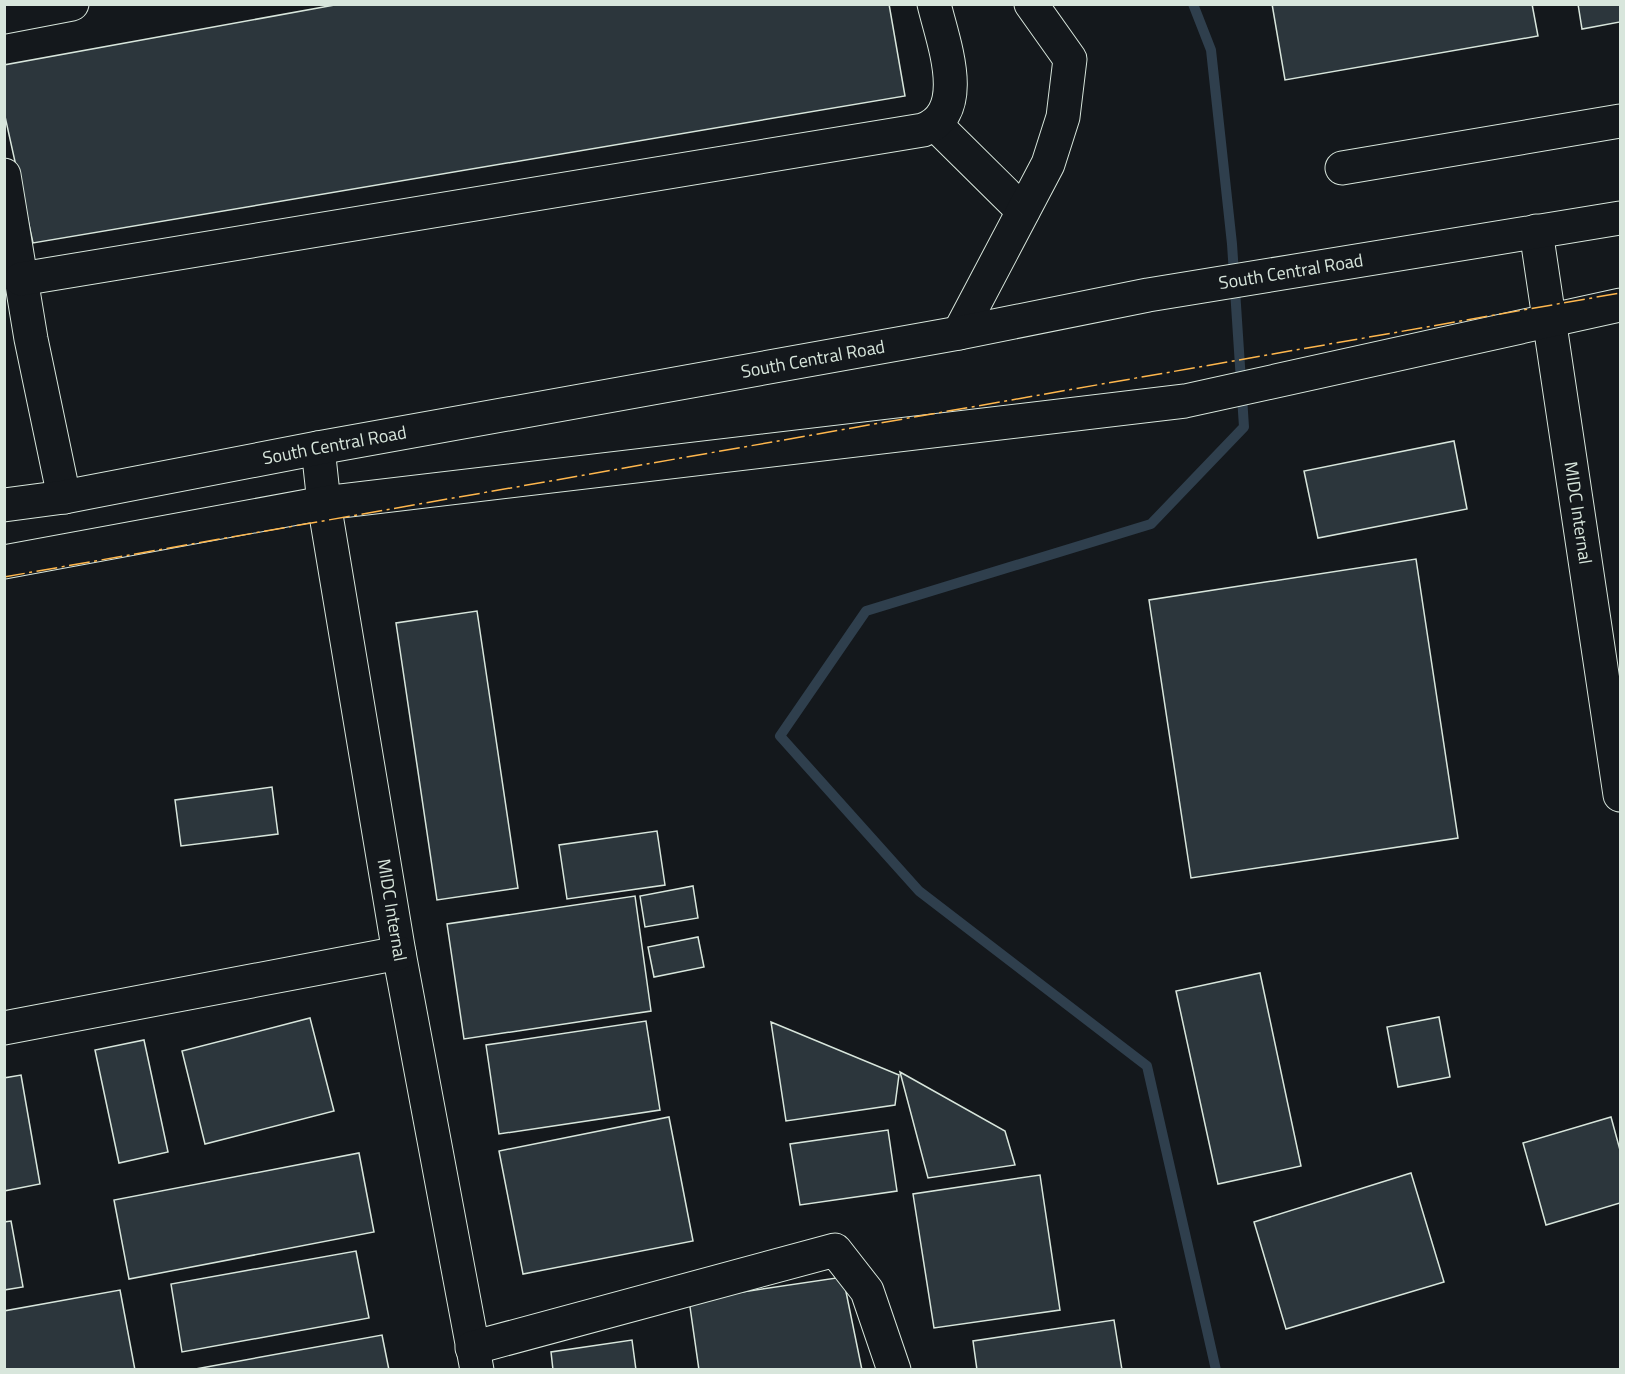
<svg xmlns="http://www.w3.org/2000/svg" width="1625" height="1374" viewBox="0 0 1625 1374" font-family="'Titillium Web',sans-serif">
<rect width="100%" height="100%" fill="#14181c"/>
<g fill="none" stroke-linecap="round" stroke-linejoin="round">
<!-- stream -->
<path stroke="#2f3f4d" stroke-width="10" d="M1193 4 1211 50 1232 244 1244 427 1151 524 866 611 780 736 919 891 1147 1066 1216 1370"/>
</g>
<!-- building -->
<path fill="#2c363c" stroke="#d8e6dc" stroke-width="1.5" d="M340 4H889L905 96 33 243 4 112V65Z
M1272 4H1532L1538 36 1285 80Z
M1578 4H1620V22L1582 29Z
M1454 441 1467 509 1318 538 1304 471Z
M1416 559 1458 838 1191 878 1149 600Z
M477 611 518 888 437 900 396 623Z
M272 787 278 834 181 846 175 800Z
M657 831 665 885 567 899 559 845Z
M693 886 698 918 645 927 640 896Z
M635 896 651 1011 464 1039 447 924Z
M698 937 704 967 654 977 648 947Z
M1260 973 1301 1166 1218 1184 1176 991Z
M1439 1017 1450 1077 1398 1087 1387 1027Z
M310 1018 334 1111 205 1144 182 1051Z
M646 1021 660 1110 499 1134 486 1045Z
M771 1022 899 1075 895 1105 786 1121Z
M144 1040 168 1152 119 1163 95 1050Z
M900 1072 1005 1131 1015 1165 928 1178Z
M21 1075 40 1184 4 1191V1078Z
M669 1117 693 1241 523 1274 499 1151Z
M1611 1117 1620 1150V1203L1546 1225 1523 1143Z
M888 1130 897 1191 800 1205 790 1144Z
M359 1153 374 1232 129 1279 114 1200Z
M1411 1173 1444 1282 1286 1329 1254 1222Z
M1040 1175 1060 1310 934 1328 913 1194Z
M11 1221 23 1287 4 1290V1222Z
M356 1251 369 1318 182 1352 171 1284Z
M843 1277 862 1370H699L689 1300Z
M120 1290 135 1370H4V1311Z
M1114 1320 1122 1370H977L973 1341Z
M382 1335 389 1370H190Z
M632 1340 636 1370H553L551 1352Z"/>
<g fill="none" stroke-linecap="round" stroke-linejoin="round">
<!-- minor casing -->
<g stroke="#d8e6dc" stroke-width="35">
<g id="minor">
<path d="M4 17 72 4"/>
<path d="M936 125 1023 211"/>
<path d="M1342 168 1620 121"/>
<path d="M4 175 31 339 64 497"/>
<path id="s1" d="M1536 231 1620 795"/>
<path d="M21 279 923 130C971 112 943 42 934 4"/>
<path d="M959 333 1048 164 1063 117 1070 59 1031 4"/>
<path id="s2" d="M318 448 324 503 399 953 477 1370"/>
<path d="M4 1028 399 953"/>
<path d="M472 1348 835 1250 867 1291 894 1370"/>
</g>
</g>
<!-- major casing -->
<g stroke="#d8e6dc" stroke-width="35">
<g id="major">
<path id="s3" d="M4 505 64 497 318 448 959 333 1148 295 1620 218"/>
<path d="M4 562 324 503 1185 401 1620 305"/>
</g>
</g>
<!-- minor -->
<use href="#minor" stroke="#14181c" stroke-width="33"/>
<!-- major -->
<use href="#major" stroke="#14181c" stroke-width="33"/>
<!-- power -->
<path stroke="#ffb74d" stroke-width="1.5" stroke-dasharray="21 4.5 3 4.5" stroke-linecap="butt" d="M4 577 1620 293"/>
</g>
<g text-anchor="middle" stroke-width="4.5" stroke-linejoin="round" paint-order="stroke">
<!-- street labels -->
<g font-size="18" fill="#d8e6dc" stroke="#14181c">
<text dy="6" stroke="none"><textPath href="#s3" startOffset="1308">South Central Road</textPath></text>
<text dy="6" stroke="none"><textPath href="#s3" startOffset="822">South Central Road</textPath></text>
<text dy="6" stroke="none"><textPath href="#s3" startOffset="336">South Central Road</textPath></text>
<text dy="6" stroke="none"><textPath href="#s1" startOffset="285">MIDC Internal</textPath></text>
<text dy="6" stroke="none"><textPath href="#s2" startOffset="468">MIDC Internal</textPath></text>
</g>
</g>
<!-- border -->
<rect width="1625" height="1374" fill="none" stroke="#d8e6dc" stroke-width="12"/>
</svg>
